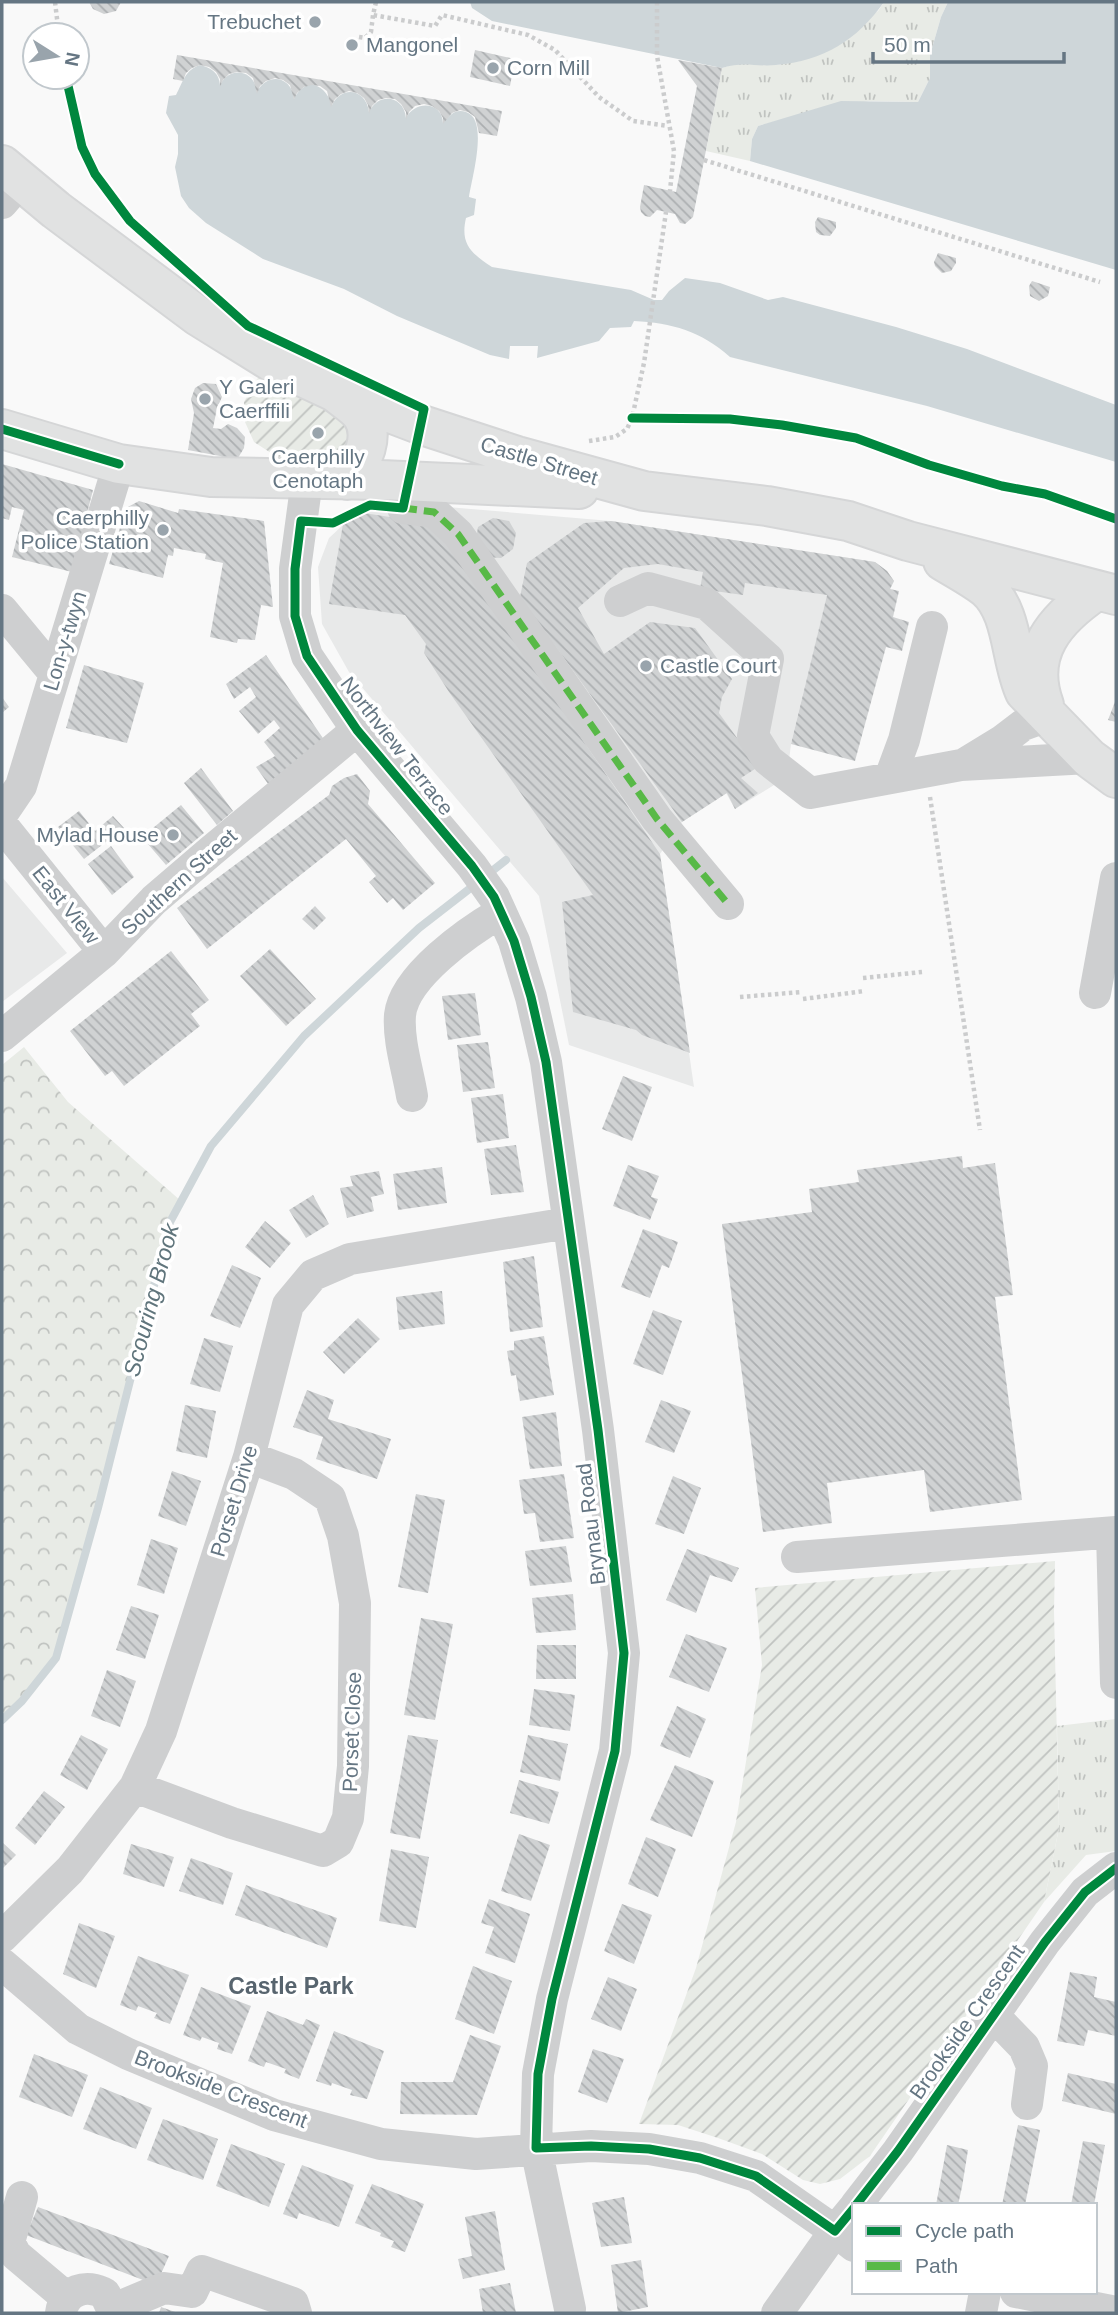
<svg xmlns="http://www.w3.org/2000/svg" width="1118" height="2315" viewBox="0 0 1118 2315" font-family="Helvetica,sans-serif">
<defs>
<pattern id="grass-tufts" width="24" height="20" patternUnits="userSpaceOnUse" patternTransform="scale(1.75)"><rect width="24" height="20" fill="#e8ebe6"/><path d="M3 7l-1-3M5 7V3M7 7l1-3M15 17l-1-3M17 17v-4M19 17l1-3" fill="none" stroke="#c0c3c0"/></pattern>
<pattern id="park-crowns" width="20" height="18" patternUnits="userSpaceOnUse" patternTransform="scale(1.75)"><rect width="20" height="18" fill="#e8ebe6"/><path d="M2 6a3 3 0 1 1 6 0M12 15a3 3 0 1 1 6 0" fill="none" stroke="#c0c3c0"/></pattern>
<pattern id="garden-furrows" width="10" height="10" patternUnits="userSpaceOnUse" patternTransform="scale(1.75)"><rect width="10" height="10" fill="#e8ebe6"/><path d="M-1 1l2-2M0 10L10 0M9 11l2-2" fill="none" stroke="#c0c3c0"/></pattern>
<pattern id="building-back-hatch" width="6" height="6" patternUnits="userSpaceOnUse" patternTransform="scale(1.75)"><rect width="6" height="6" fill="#d0d2d3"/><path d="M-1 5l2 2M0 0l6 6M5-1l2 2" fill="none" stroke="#acafb1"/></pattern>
</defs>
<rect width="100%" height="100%" fill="#f9f9f9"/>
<!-- built -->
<path fill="#e8e9e9" d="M389 502 611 521 875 562 887 571 894 581 890 589 882 587 827 595 791 744 787 777 735 809 726 793 682 822 660 854 694 1087 569 1045 539 896 349 672 322 624 318 567 329 538 357 512Z
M2 877 67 953 2 1002Z"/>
<!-- grass -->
<path fill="url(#grass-tufts)" d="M884 2H948L941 17 930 55V78L918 102 869 101 809 112 758 126 752 139 750 161 706 151 722 68 738 63 776 65 800 61 878 11Z
M1116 1719V1851L1086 1855 1044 1902 1059 1828 1057 1726Z"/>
<!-- park -->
<path fill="url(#park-crowns)" d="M24 1047 68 1102 181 1201 170 1222 98 1508 56 1658 22 1701 2 1720V1065Z"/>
<!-- garden -->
<path fill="url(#garden-furrows)" d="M262 373 330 408 356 431 351 460 297 465 271 453 254 442 245 422 244 402 254 383Z
M1055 1561 1054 1611 1059 1828 1044 1902 870 2156 840 2179 820 2184 803 2180 762 2154 718 2138 678 2125 639 2124 696 1968 736 1822 762 1665 755 1588Z"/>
<!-- water -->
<path fill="#ced6d9" d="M470 2H884C857 40 824 61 776 65 755 67 744 61 722 68L492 21 472 8Z
M948 2H1116V270L750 161 752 139 758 126 841 101 918 102 930 78V55L941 17Z
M200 65C212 68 219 73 220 85 230 65 255 70 257 92 267 72 292 76 294 99 306 75 325 84 332 105 342 85 366 89 369 112 378 92 404 95 406 118 415 100 442 101 443 123 449 116 455 108 466 112 489 119 472 177 469 197L476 199 474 215 466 218C460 244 471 253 492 267L631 290 654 300H662L669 291 685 278 720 283 768 300 783 297 896 327 967 349 1116 405V462L927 406 730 357C701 331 672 323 634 321L631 327 610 328 599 341 537 358 538 346H510L509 359 490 355 397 316 344 289 263 259 206 223 189 208 181 196 175 167 178 154V135L166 113 169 96 176 95C183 82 185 70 200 65Z"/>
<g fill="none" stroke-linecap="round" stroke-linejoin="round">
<!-- stream -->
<path stroke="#ced6d9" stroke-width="8" d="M487 875 506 860
M2 1720 22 1701 56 1658 98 1508 170 1222 211 1146 304 1036 419 928 477 883"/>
</g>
<!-- building -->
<path fill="url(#building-back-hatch)" d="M89 2H121L116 11 104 14 93 9Z
M475 50 515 59 510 86 470 77Z
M177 55 502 111 497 136 479 133 475 117 468 112 460 110 452 113 443 124V118L439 111 432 106 424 104 415 106 409 112 406 120V112L401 104 395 99 386 98 378 100 372 106 369 114 368 105 364 98 357 93 349 91 341 94 335 99 331 107 327 91 320 86 312 85 304 87 297 93 294 100 290 85 283 80 275 78 266 81 260 86 257 94 253 78 246 73 237 72 229 74 223 80 220 87V79L216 72 209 67 200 65 192 68 186 73 183 81 173 79Z
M678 60 722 68 693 217 685 224 680 223 675 214 657 210 650 217 645 216 641 212 640 207 644 185 676 192 697 86Z
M818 217 836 222V228L830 236 820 235 816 232 815 222Z
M938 253 956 258V263L951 271 942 273 935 266 934 262Z
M1032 281 1050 287 1048 296 1039 301 1030 296 1029 286Z
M203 383 216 384 222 397 217 408 213 428 221 429 228 424 237 428 245 437 244 448 238 458 229 460 220 456 188 450 194 413 191 399 195 388Z
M2 464 93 490 72 572 12 557 24 510 12 507 9 520 2 518Z
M139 501 178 513 179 509 264 521 273 607 261 605 255 640 238 639 237 643 210 637 223 563 205 559 206 554 174 548 173 556 168 555 163 578 109 564 126 508Z
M357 512 436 524 660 854 690 1053 642 1035 636 1030 573 1012 562 902 593 895 449 692 424 653 426 644 405 615 329 604 343 524Z
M493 518 509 521 516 533 513 549 501 558 485 557 475 545 478 527Z
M611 521 875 562 887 571 894 581 890 589 899 591 893 617 909 622 902 651 886 647 855 761 791 744 827 595 745 583 743 595 700 589 703 572 658 564 624 568 578 608 604 654 650 622 695 628 732 679 722 697 719 713 758 767 741 778 758 793 735 809 727 793 682 822 520 597 527 563 584 523Z
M266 655 327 744 271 788 256 767 275 756 264 742 280 728 274 720 258 734 239 711 256 697 254 694 250 687 234 699 226 684Z
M84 665 144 683 127 743 66 728Z
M2 697 9 707 2 713Z
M1116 699V722L1108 720Z
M201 768 233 811 217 825 184 783Z
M357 774 370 791 368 804 435 883 403 910 393 898 387 903 369 882 376 876 346 839 207 949 177 908 329 795 332 786 344 778Z
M181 805 204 833 166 865 142 837Z
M79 811 95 831 113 816 124 828 84 859 58 827Z
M111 846 134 877 112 895 88 864Z
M315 906 326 918 314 930 302 919Z
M270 949 316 999 286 1026 240 976Z
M171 951 209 1000 191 1014 200 1026 124 1086 112 1071 105 1076 70 1031Z
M475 993 481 1035 448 1040 442 996Z
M488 1042 495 1088 463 1092 457 1045Z
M623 1076 652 1087 632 1141 602 1129Z
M503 1094 509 1138 477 1143 471 1098Z
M516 1145 524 1192 491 1195 484 1149Z
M962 1156 963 1168 995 1163 1013 1295 995 1297 1022 1500 930 1512 924 1470 827 1483 832 1523 763 1532 722 1224 812 1212 809 1189 859 1182 857 1170Z
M628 1165 659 1176 651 1197 658 1199 650 1220 613 1206Z
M442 1167 447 1203 398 1210 393 1174Z
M379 1171 384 1194 371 1197 374 1211 347 1218 340 1188 353 1186 350 1176Z
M313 1195 329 1224 306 1238 289 1210Z
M265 1221 291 1243 270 1268 245 1247Z
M643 1229 678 1242 669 1268 662 1265 650 1298 621 1287Z
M534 1256 543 1327 510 1332 503 1262Z
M232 1265 261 1278 240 1328 210 1316Z
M442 1291 445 1324 399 1330 396 1297Z
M653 1310 682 1321 663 1375 633 1364Z
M358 1318 380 1339 344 1374 323 1352Z
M544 1336 554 1395 520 1401 516 1375 511 1376 507 1351 514 1350V1341Z
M204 1338 233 1346 220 1392 190 1384Z
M307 1390 334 1400 328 1419 391 1439 377 1479 316 1459 323 1437 293 1427Z
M661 1400 691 1411 674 1453 645 1442Z
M185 1405 216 1411 207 1458 176 1451Z
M556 1412 562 1466 530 1469 522 1417Z
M172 1471 201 1481 186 1526 158 1516Z
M564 1474 574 1538 540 1542 535 1513 524 1514 519 1480Z
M673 1476 701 1488 684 1534 655 1524Z
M416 1494 445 1500 428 1593 398 1587Z
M151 1539 178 1548 164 1594 137 1585Z
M566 1546 572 1582 530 1586 525 1551Z
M687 1549 739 1568 732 1582 710 1575 696 1613 666 1600Z
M573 1594 576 1630 536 1633 532 1598Z
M131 1606 159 1615 145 1659 116 1650Z
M421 1618 453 1624 435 1720 404 1715Z
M686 1634 727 1648 709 1692 669 1677Z
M537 1645H576V1679H536Z
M107 1670 136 1681 120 1727 91 1716Z
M534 1689 575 1695 570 1731 529 1725Z
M677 1706 706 1719 690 1758 660 1746Z
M81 1735 108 1749 87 1790 60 1775Z
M408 1735 438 1740 420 1839 390 1833Z
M528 1735 568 1744 560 1781 520 1772Z
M675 1765 714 1781 692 1837 650 1820Z
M519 1780 559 1792 549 1824 510 1813Z
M44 1791 65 1807 35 1845 15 1828Z
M519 1834 550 1845 531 1901 501 1891Z
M646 1837 676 1849 658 1897 628 1884Z
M2 1842 16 1855 2 1869Z
M131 1844 174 1857 164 1887 123 1874Z
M391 1849 429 1857 416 1928 379 1921Z
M191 1858 233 1873 223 1905 179 1891Z
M246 1885 337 1918 327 1948 235 1915Z
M489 1899 530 1914 515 1963 485 1953 494 1927 481 1923Z
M622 1904 652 1915 634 1964 604 1951Z
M79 1923 115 1936 96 1988 63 1974Z
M138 1956 189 1975 170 2024 154 2018 157 2013 138 2006 136 2011 120 2005Z
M473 1966 512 1981 494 2034 455 2019Z
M1070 1972 1097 1977 1094 1997 1116 2002V2036L1088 2030 1084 2046 1057 2041Z
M608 1977 637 1989 621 2031 591 2019Z
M201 1987 251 2006 232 2054 217 2049 219 2043 202 2037 200 2041 183 2035Z
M267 2011 303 2025 306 2019 320 2025 299 2079 284 2073 286 2069 266 2062 264 2067 248 2061Z
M334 2031 384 2051 367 2099 350 2095 352 2090 332 2083 331 2086 316 2081Z
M470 2035 501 2046 477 2115 400 2114 401 2082H453Z
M593 2049 624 2059 607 2103 578 2092Z
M34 2054 88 2075 72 2117 19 2097Z
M1068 2073 1116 2084V2114L1062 2101Z
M100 2087 152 2108 136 2149 83 2129Z
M163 2119 218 2139 203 2180 147 2160Z
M1018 2125 1040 2130 1025 2205H1002Z
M1083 2141 1105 2145 1094 2205H1071Z
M231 2144 285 2164 269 2207 216 2186Z
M947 2145 968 2150 962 2187 958 2205H936Z
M302 2165 354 2185 339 2227 299 2213 297 2219 283 2214Z
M372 2184 424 2204 405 2252 391 2247 394 2241 380 2236 381 2233 355 2223Z
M624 2197 632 2243 601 2247 592 2203Z
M38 2207 169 2256 156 2285 26 2235Z
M495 2211 505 2270 463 2279 458 2259 472 2256 465 2217Z
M641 2260 648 2307 618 2313 611 2265Z
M510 2283 516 2313H483L479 2289Z
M161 2307 178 2313H159Z"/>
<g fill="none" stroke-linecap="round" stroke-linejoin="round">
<!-- major casing -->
<g stroke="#d5d6d7" stroke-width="42">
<path id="major" d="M2 165 56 210 198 316 277 365 335 392 419 424 517 456 644 491 767 506 848 521 908 541 1116 595
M335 392C343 399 355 406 361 414 376 435 363 463 347 480
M2 429 119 464 211 477 381 480 579 489
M943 561C958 570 973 578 986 588 1014 612 1010 660 1025 692L1089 758 1116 778
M1044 705C1025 653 1055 619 1096 591"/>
</g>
<!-- path -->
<path stroke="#cbcccd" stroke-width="4.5" stroke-dasharray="3.5 3.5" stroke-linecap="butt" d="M55 2 59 35
M376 2 373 15 435 26 442 15 528 35 555 50 599 97 633 121 668 126
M657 2V56L674 151 670 191
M359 37 365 38 371 32 373 15
M66 77C76 137 95 191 143 232
M704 160 1100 282
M589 441 615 437 627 429 632 418 644 363 666 212
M930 797 980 1130
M863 978 922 972
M740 997 802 992
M803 999 865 991"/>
<!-- minor -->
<path stroke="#cecfd0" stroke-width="32" d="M2 203 20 182
M307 480 295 569V616L307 656 357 730 472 866 494 897 514 941 531 997 546 1062 598 1430 624 1653 615 1751 552 1999 538 2074 536 2148 570 2309
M403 508 434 512 458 534 657 819 728 904
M620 601 648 588 707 604 768 659 753 736 768 760 810 793 961 765 1089 758
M2 610 55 674
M966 763 1002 741 1023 725 1048 716
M890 778 904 740 932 627
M2 814 21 786 119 464
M2 825 104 952
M1095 993 1116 878
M2 1036 104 952 154 900 210 852 357 730
M412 1096C408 1071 398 1041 400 1015 404 976 469 931 500 913
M1112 1533 1116 1683
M797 1557 1116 1532
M135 1787 232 1823 323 1851 338 1842 348 1818 353 1766 355 1603 343 1536 330 1498 294 1474 249 1457
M2 1937 70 1870 135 1787 161 1731 249 1457 288 1305 313 1275 350 1259 568 1223
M2 1964 78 2029 128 2054 274 2115 381 2144 476 2154 591 2146 649 2149 700 2158 756 2176 835 2231 854 2208
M993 2015 1024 2047 1032 2066 1027 2104
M22 2197 9 2242 16 2255 67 2298
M856 2205 898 2151 1045 1942 1085 1892 1116 1868
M1016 2292 1116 2312
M114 2309 164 2288 192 2292 202 2271 293 2303 296 2313
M61 2313C64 2290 87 2283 105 2294L114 2313
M777 2313 835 2231 854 2246
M981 2313 985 2292"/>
<!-- major -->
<use href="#major" stroke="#e1e2e2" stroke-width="38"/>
<!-- quiet -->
<path stroke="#58b947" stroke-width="7" stroke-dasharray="14 7" stroke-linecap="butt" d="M403 508 434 512 458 534 657 819 728 904"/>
<!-- cycleway casing -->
<g stroke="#fff" stroke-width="13">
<path id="cycleway" d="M66 77 82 147 95 174 130 221 248 326 424 409 403 508 370 505 333 523 301 521 295 569V616L307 656 357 730 472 866 494 897 514 941 531 997 546 1062 598 1430 624 1653 615 1751 552 1999 538 2074 536 2148 591 2146 649 2149 700 2158 756 2176 835 2231 854 2208
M632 418 730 419 782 425 856 438 929 465 1002 486 1045 494 1116 519
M2 429 119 464
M856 2205 898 2151 1045 1942 1085 1892 1116 1868"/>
</g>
<!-- cycleway -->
<use href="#cycleway" stroke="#00873e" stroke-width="9"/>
</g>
<!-- markers -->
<g fill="#99a4ac" stroke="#fff" stroke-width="2.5">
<circle cx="315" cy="22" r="7"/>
<circle cx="352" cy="45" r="7"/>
<circle cx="493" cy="68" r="7"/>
<circle cx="205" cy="399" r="7"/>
<circle cx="318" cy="433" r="7"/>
<circle cx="163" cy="530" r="7"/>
<circle cx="646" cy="666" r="7"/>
<circle cx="173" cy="835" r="7"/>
</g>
<g text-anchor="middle" stroke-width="7" stroke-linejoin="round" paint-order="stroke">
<!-- poi labels -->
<g font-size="21" fill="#657683" stroke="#fff" text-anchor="start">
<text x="301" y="29" text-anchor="end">Trebuchet</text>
<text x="366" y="52">Mangonel</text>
<text x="507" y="75">Corn Mill</text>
<text x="219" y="394">Y Galeri<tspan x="219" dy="24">Caerffili</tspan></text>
<text x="318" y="464" text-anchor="middle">Caerphilly<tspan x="318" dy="24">Cenotaph</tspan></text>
<text x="149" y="525" text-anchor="end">Caerphilly<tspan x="149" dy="24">Police Station</tspan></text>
<text x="660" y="673">Castle Court</text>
<text x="159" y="842" text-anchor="end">Mylad House</text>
</g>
<!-- street labels -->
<g font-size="21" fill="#657683" stroke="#fff">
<text transform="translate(539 461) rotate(17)" y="7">Castle Street</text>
<text transform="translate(65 641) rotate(-73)" y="7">Lon-y-twyn</text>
<text transform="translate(397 746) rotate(52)" y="7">Northview Terrace</text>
<text transform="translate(179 882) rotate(-42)" y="7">Southern Street</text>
<text transform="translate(66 905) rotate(51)" y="7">East View</text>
<text transform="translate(234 1501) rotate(-73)" y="7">Porset Drive</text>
<text transform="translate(591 1524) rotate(-97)" y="7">Brynau Road</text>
<text transform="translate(352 1732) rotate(-88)" y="7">Porset Close</text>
<text transform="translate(967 2022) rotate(-55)" y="7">Brookside Crescent</text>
<text transform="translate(221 2089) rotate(21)" y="7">Brookside Crescent</text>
</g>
<!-- water labels -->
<g font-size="23" font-style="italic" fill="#60757c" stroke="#fff">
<text transform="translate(151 1300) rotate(-75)" y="8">Scouring Brook</text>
</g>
<!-- neighbourhood labels -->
<g font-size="23" font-weight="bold" fill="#57646e" stroke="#fff">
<text x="291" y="1994">Castle Park</text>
</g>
</g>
<!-- border -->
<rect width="1118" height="2315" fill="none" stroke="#657683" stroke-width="7"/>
<!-- legend -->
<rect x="852" y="2203" width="245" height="91" fill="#ffffff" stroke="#c1c8cd" stroke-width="2"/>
<rect x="866" y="2226" width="35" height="10" fill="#00873e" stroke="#c1c8cd" stroke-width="2"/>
<text x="915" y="2238" font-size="21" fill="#657683">Cycle path</text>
<rect x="866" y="2261" width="35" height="10" fill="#58b947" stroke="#c1c8cd" stroke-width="2"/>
<text x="915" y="2273" font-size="21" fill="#657683">Path</text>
<!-- north arrow -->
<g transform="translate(56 56) rotate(101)"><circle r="33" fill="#ffffff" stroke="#c1c8cd" stroke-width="2"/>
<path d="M0-5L12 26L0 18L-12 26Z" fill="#99a4ac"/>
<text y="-10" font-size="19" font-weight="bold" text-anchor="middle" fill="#657683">N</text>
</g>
<!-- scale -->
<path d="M873 52v10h191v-10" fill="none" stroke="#657683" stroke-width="3.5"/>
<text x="884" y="52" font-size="21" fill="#657683" stroke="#ffffff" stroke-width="5" paint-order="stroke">50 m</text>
</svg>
